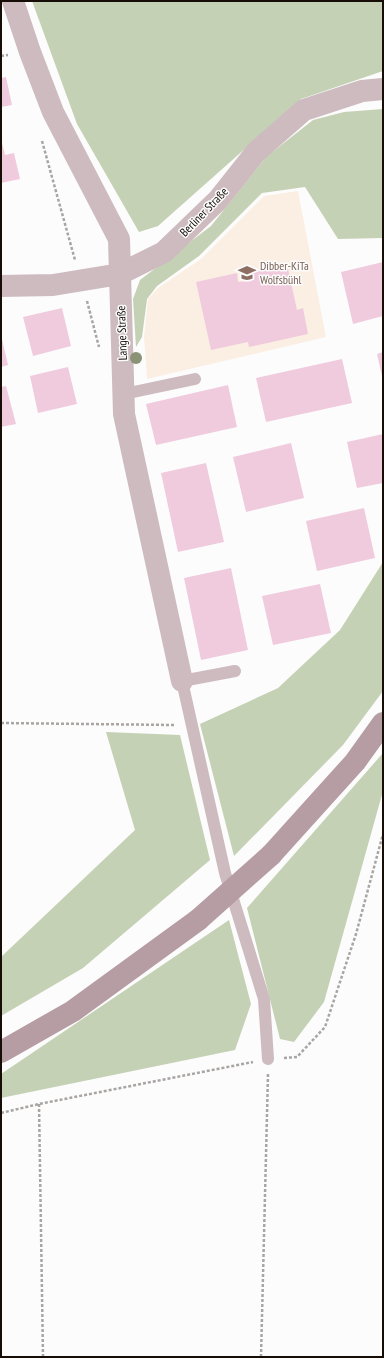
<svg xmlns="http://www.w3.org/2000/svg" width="384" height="1358" viewBox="0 0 384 1358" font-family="'PT Sans Narrow',sans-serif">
<rect width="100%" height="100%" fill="#fcfcfc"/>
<!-- built -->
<path fill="#fbefe4" d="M298 191 326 337 147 379 144 337 148 299 158 288 201 259 264 196Z"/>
<!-- green -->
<path fill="#c5d1b4" d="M32 1H383V71L301 99 158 226 139 232 77 124Z
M383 109V238L338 239 305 187 262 193 199 256 157 286 147 299 142 337 136 347 133 299 140 280 211 226 266 157 313 120 344 112Z
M383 562V691L343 745 234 856 200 724 278 688 340 630Z
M106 732 180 735 210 860 83 968 1 1016V957L135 830Z
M383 753V791L324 1002 294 1042 280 1039 247 908Z
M229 920 251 1004 235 1050 1 1098V1074Z"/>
<!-- building -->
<path fill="#f0cbdd" d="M6 77 12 105 1 107V78Z
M1 139 5 155 14 153 20 179 1 183Z
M383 262V316L353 324 341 272Z
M287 264 297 310 303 308 308 334 249 347 248 342 211 350 196 282 237 273 238 282 246 281 244 273Z
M62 308 71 346 33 356 23 317Z
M2 339 8 365 1 367V340Z
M383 352V376H382L377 354Z
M342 359 352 403 266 422 256 378Z
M68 367 77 404 38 413 30 376Z
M228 385 237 427 156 445 146 404Z
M6 386 16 424 1 427V387Z
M383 434V483L357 488 347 442Z
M291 443 304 498 246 512 233 457Z
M206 463 224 542 178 552 161 473Z
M364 508 375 558 317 571 306 521Z
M231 568 248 650 201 660 184 578Z
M320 584 331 633 273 645 262 596Z"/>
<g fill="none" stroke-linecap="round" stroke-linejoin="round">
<!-- path -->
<path stroke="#a8a5a3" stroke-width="2.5" stroke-dasharray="3 2" stroke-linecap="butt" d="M1 56 8 55
M42 141 75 260
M87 301 99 347
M1 723 174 725
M284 1058 297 1057 325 1027 356 934 383 834
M39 1104 43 1357
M1 1113 39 1104 253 1062
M261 1357 268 1074"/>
<!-- lane -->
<path stroke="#cdbbc0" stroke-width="12" d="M124 394 195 379
M235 671 182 681 225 873 264 999 268 1059"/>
<!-- street -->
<path stroke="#cdbbc0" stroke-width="22" d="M13 1 30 52 53 112 119 239 124 414 182 681
M1 286 53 285 120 274 164 252 218 200 256 152 304 110 362 91 383 89"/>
<!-- secondary -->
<path stroke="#b69ca3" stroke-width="22" d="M271 855 355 762 383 723
M1 1052 73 1011 198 920"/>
<!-- secondary-bridge -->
<path stroke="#b69ca3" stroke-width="22" d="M198 920 271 855"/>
</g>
<!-- trees -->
<circle fill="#8b9376" cx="136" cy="358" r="6"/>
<!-- icons -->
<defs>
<g id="school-bare" transform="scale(1.38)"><path d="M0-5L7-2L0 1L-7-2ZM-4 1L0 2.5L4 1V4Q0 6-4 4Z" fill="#8d6e63" stroke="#fcfcfc" stroke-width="2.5" paint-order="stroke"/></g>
</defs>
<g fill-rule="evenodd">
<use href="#school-bare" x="247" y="273"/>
</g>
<g text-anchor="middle" stroke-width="3" stroke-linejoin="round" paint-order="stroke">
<!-- street labels -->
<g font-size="12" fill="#150d06" stroke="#fcfcfc">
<text transform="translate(204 212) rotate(-46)" y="4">Berliner Straße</text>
<text transform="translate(122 333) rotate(-92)" y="4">Lange Straße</text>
</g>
<!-- education labels -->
<g font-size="12" fill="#785e54" stroke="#fcfcfc" text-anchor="start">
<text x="260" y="270">Dibber-KiTa<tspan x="260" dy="14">Wolfsbühl</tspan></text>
</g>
</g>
<!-- border -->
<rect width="384" height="1358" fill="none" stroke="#150d06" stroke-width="4"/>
</svg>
